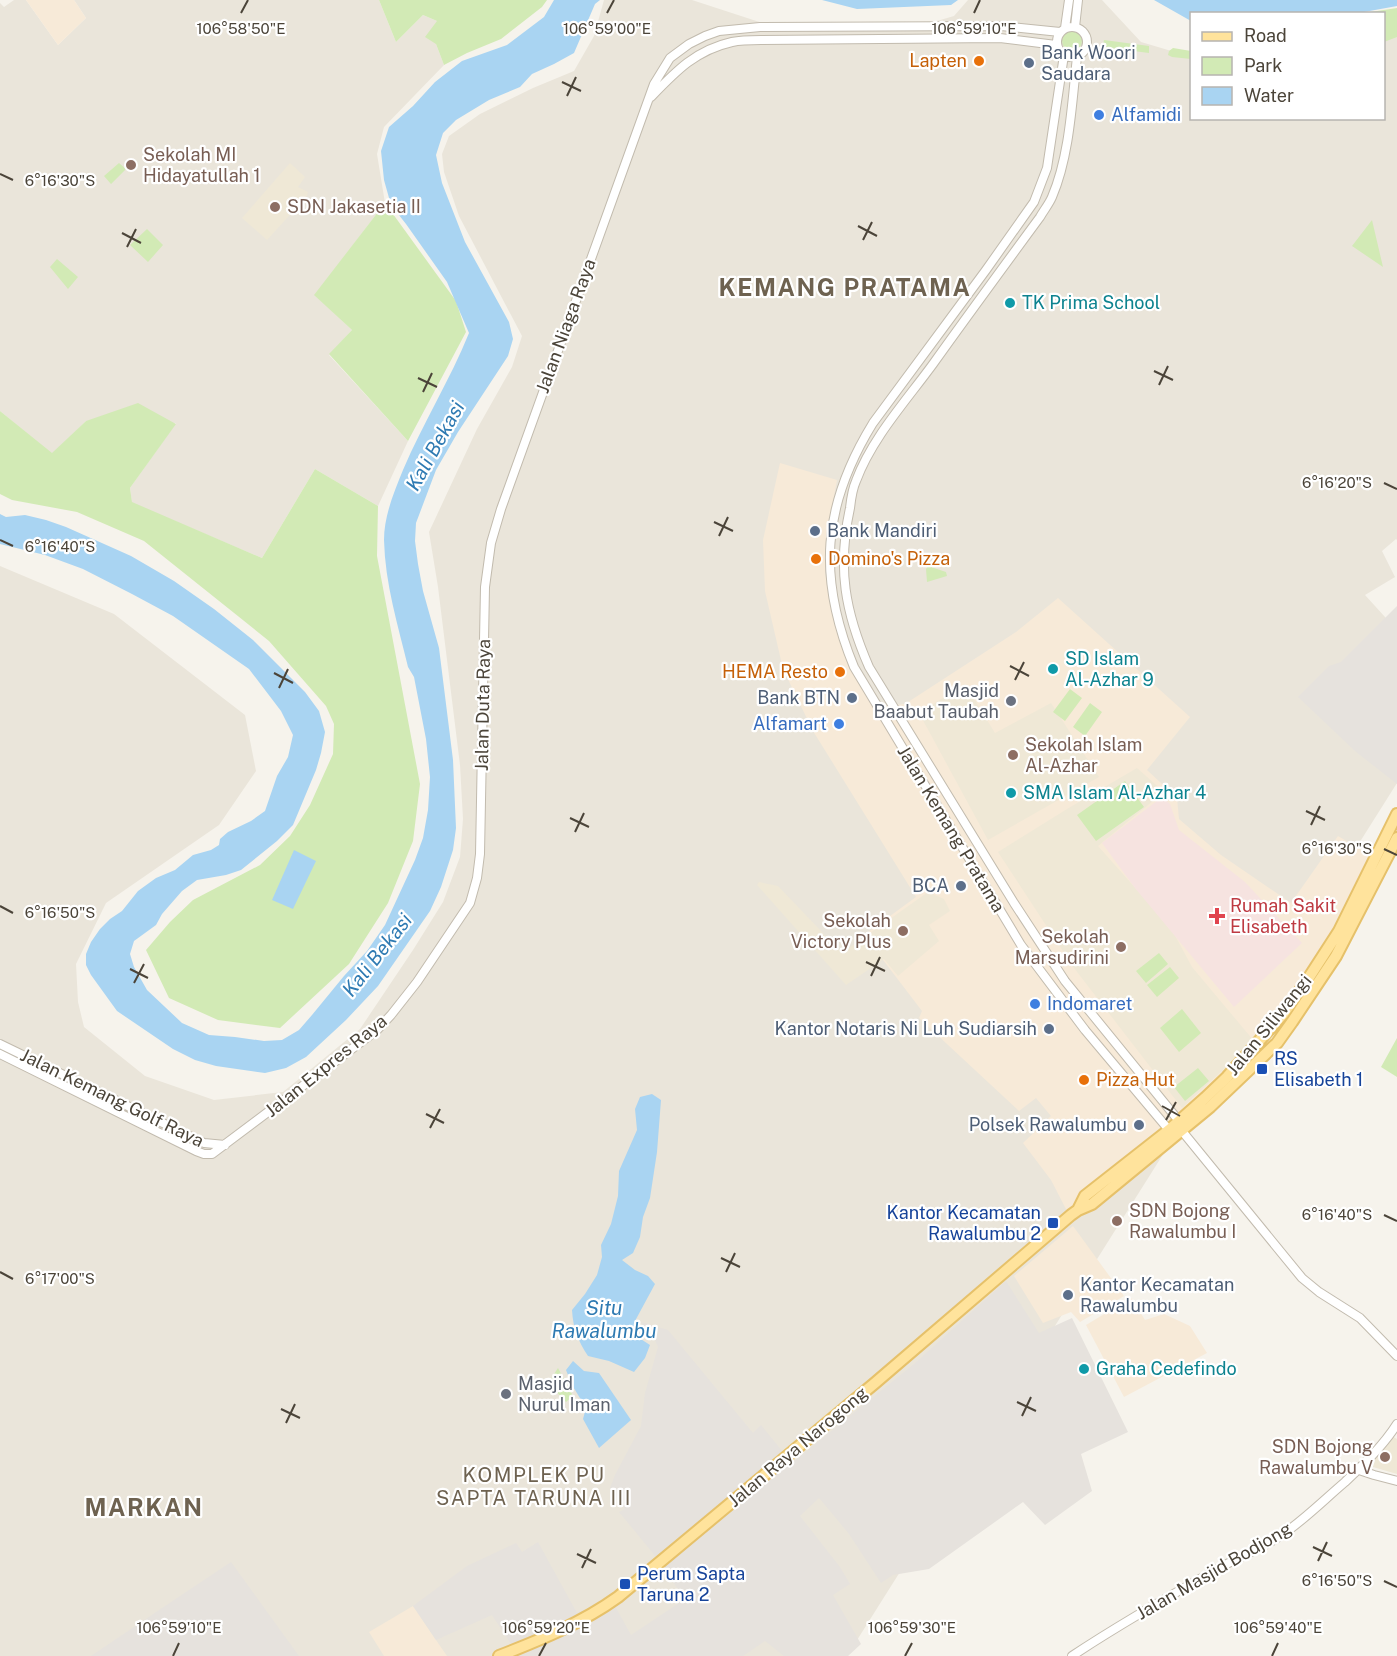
<svg xmlns="http://www.w3.org/2000/svg" width="1397" height="1656" viewBox="0 0 1397 1656" font-family="'Public Sans',sans-serif">
<rect width="100%" height="100%" fill="#f6f3ec"/>
<!-- residential -->
<path fill="#eae5da" d="M14 0H26L58 45 86 18 74 0H379L396 42 423 15 437 21 436 44 444 65 384 127 377 154 385 203 315 295 352 330 329 355 408 441 378 506 315 469 262 558 132 503 130 488 176 423 86 421 52 454 0 411V3L4 7Z
M604 0H692L781 29 906 30 954 16 968 0H1102L1141 42 1185 55H1191L1192 118H1384V22L1397 14V540L1396 539 1382 551 1395 577 1365 595 1385 617 1397 632V783L847 1656H0V566L114 614 245 715 256 771 219 825 106 903 76 964 78 1002 84 1027 145 1076 214 1100 283 1092 360 1029 413 950 443 902 460 857 463 819 460 765 438 587 429 532 477 429 512 367 522 336 459 216 444 172 442 154 449 136 480 114 533 88 574 71 594 36Z"/>
<!-- commercial -->
<path fill="#f7ead8" d="M26 0H74L86 18 58 45Z
M780 463 837 480 828 528 825 573 835 623 852 670 873 707 905 704 1016 632 1058 598 1190 717 1147 770 1177 798 1179 819 1221 855 1291 903 1338 836 1375 858 1306 982 1214 1092 1068 1213 1051 1180 1023 1143 1051 1116 1036 1098 1019 1111 919 1018 922 1011 864 935 916 897 813 731 783 669 765 591 763 540Z
M1073 1226 1124 1296 1080 1322 1071 1312 1043 1323 1014 1276Z
M1131 1298 1145 1320 1164 1314 1190 1326 1207 1353 1124 1397 1086 1325Z
M413 1606 436 1640 447 1656H384L369 1632Z"/>
<!-- industrial -->
<path fill="#e6e2dd" d="M1397 606V784L1355 751 1298 697 1329 666 1341 662Z
M1006 1281 1039 1333 1072 1318 1128 1432 1081 1454 1092 1491 1045 1525 1023 1502 929 1569 893 1575 881 1583 849 1534 819 1498 800 1516 840 1567 850 1584 833 1595 861 1644 848 1656H784L765 1641 743 1656H519L492 1615 436 1640 413 1606 467 1566 516 1543 522 1552 538 1542 577 1613 600 1604 609 1595 631 1635 685 1599 652 1552 619 1512 625 1509 610 1488 615 1475 641 1426 645 1393 658 1347 655 1340 641 1322 668 1330 753 1433 761 1425 792 1463 914 1364Z
M231 1562 299 1656H91L171 1602Z"/>
<!-- education -->
<path fill="#efe8d6" d="M290 163 305 177 298 187 308 192 307 196 267 240 242 218Z
M965 684 995 733 1051 703 1099 777 988 840 919 713Z
M1137 768 1164 792 1098 846 1171 928 1192 967 1254 1041 1182 1108 1074 968 998 852 1067 809Z
M759 882 778 886 842 953 928 892 944 899 950 911 929 925 939 941 898 976 884 959 846 985 757 885Z
M1392 1436 1397 1439V1474L1366 1465Z"/>
<!-- medical -->
<path fill="#f6e3e0" d="M1162 797 1170 804 1179 830 1245 882 1302 943 1234 1007 1135 888 1102 843Z"/>
<!-- green -->
<path fill="#d2eab5" d="M379 0H547L542 7 501 39 467 53 444 65 436 44 425 37 437 21 423 15 396 42Z
M1397 8V37L1384 42V14L1364 13Z
M1062 41a10 10 0 1 1 20 0a10 10 0 1 1-20 0Z
M1104 40 1149 46V53L1103 47Z
M1173 48 1191 51V59L1172 57 1168 55 1169 51Z
M119 163 126 169 111 184 104 176Z
M385 203 456 301 466 332 408 441 329 354 352 330 314 295Z
M1372 220 1383 267 1352 246Z
M147 229 163 245 148 262 130 245Z
M57 259 78 277 68 289 50 267Z
M138 403 176 424 130 488 132 502 262 558 315 469 378 506 377 556 420 784 413 841 388 903 349 964 280 1028 218 1020 169 998 146 950 170 922 193 900 260 865 290 836 310 805 333 754 334 724 326 706 269 641 144 541 77 512 12 500 0 494V411L52 453 86 421Z
M928 566 946 572 947 576 927 582 926 569Z
M1070 689 1082 698 1065 721 1053 712Z
M1090 703 1102 712 1085 736 1073 727Z
M1125 781 1144 807 1096 841 1077 815Z
M1159 953 1168 964 1146 983 1136 971Z
M1170 967 1179 978 1157 997 1147 985Z
M1182 1009 1201 1033 1179 1052 1160 1028Z
M1397 1038V1077L1381 1067Z
M1198 1068 1209 1081 1185 1101 1174 1087Z
M558 1368 573 1396 566 1402 549 1384 552 1377Z"/>
<!-- water -->
<path fill="#a9d4f2" d="M554 0H600L595 4 574 53 554 64 532 74 520 87 489 100 456 120 443 133 436 155 442 183 465 242 509 322 513 339 508 356 458 432 436 470 416 523 415 541 418 564 423 591 439 648 453 760 456 828 453 850 441 887 430 911 378 986 346 1020 306 1057 286 1068 265 1073 216 1066 195 1060 173 1049 117 1011 91 975 86 965V954L91 942 100 929 110 919 122 911 138 891 156 878 175 870 193 855 211 850 219 845 220 839 228 832 251 821 265 811 277 776 288 757 293 735 281 711 249 669 173 616 132 594 83 569 45 555 0 544V514L6 517 25 515 46 520 66 527 131 556 174 581 214 609 253 640 305 692 319 711 325 732 321 753 316 770 293 825 277 841 241 870 226 875 197 880 182 891 162 914 156 925 134 941 130 954 134 967 147 990 182 1023 209 1035 235 1037 264 1041 282 1040 299 1030 312 1015 344 976 367 951 385 925 415 860 423 838 428 810 430 777 426 739 414 677 408 667C398 625 385 584 384 540 384 516 394 492 403 470 423 423 450 380 469 333L447 282 406 224 391 205 384 180 381 151 389 127 413 106 435 82 462 61 507 45 544 17Z
M822 0H958L951 5 857 9Z
M1154 0H1397V6L1353 14H1192L1191 21Z
M294 850 316 861 293 909 272 900Z
M652 1094 661 1100 657 1152 650 1198 643 1217 640 1237 633 1253 622 1260 635 1270 648 1276 655 1284 635 1321 633 1334 650 1345 645 1358 634 1372 609 1361 588 1356C578 1341 573 1328 572 1310L585 1294 597 1275 602 1257 601 1245 611 1224 618 1196 619 1171 637 1130 635 1109 640 1097Z
M573 1361 584 1371 599 1373 631 1420 599 1448 583 1419 586 1408 572 1385 566 1370Z"/>
<g fill="none" stroke-linecap="round" stroke-linejoin="round">
<!-- minor casing -->
<g stroke="#c2bbae" stroke-width="10">
<path id="minor" d="M1057 42a15 15 0 1 1 30 0a15 15 0 1 1-30 0Z
M1075 27 1078 0
M1065 28 1069 0
M1064 55 1047 168 1034 202 986 270 873 423C822 506 817 577 854 667L1021 945 1085 1030 1169 1130H1174
M1077 57C1072 101 1070 155 1052 197 1049 204 1044 210 1040 217 1004 266 968 315 933 364 906 401 872 438 856 481 852 490 851 499 850 508 837 568 845 612 869 667L1014 903 1065 981 1179 1121 1182 1131 1302 1278 1319 1292 1360 1318 1397 1356
M651 97C676 71 696 50 732 42 741 40 752 40 761 40L1000 38 1056 45
M0 1044 204 1143 225 1145
M0 1054 196 1151 204 1154H212L377 1030 391 1015 417 982 470 903 477 878 480 854 485 587 491 543 501 509 654 84 670 58 689 44 705 36 719 31 760 27 1001 26 1060 32
M1359 1470 1374 1475 1397 1481
M1072 1656C1120 1624 1171 1595 1221 1567 1243 1555 1266 1547 1286 1532 1307 1517 1325 1499 1345 1482 1364 1464 1383 1446 1397 1424"/>
</g>
<!-- major casing -->
<g stroke="#e6c16a" stroke-width="14">
<path id="major" d="M1078 1210 1085 1196 1169 1130 1205 1098 1227 1077 1283 1014 1306 982 1339 931 1397 814
M499 1656C540 1640 582 1623 618 1597L875 1383 1071 1215 1078 1210 1092 1204 1210 1107 1277 1043 1292 1022 1336 956 1397 838"/>
</g>
<!-- minor -->
<use href="#minor" stroke="#fff" stroke-width="8"/>
<!-- major -->
<use href="#major" stroke="#ffe39c" stroke-width="10"/>
</g>
<!-- ticks -->
<path fill="none" stroke="#4b4439" stroke-width="2" d="M241 13 248 0M607 13 614 0M974 13 980 0M562 82 581 91M567 96 576 77M0 174 13 180M858 226 877 236M122 233 141 243M863 240 872 222M127 247 136 229M1154 371 1173 380M418 378 437 387M1159 385 1168 366M423 392 432 373M1384 483 1397 489M714 522 733 531M719 536 728 517M0 540 13 546M1010 666 1029 676M274 673 293 683M1015 680 1024 662M279 688 288 669M1306 811 1325 820M570 818 589 827M1311 825 1320 806M575 832 584 813M1384 849 1397 855M0 906 13 913M866 962 885 971M130 969 148 978M871 976 880 957M134 983 144 964M1162 1106 1180 1116M426 1114 444 1123M1166 1120 1176 1102M430 1128 440 1109M1384 1215 1397 1221M721 1258 740 1267M0 1272 13 1279M726 1272 735 1253M1017 1402 1036 1411M281 1409 300 1418M1022 1416 1031 1397M286 1423 295 1404M1313 1547 1332 1556M577 1554 596 1563M1318 1561 1327 1542M582 1568 591 1549M1384 1581 1397 1587M173 1656 179 1643M539 1656 546 1643M905 1656 912 1643M1272 1656 1278 1643"/>
<!-- markers -->
<g fill="#e8710a" stroke="#fff" stroke-width="2">
<circle cx="979" cy="61" r="6"/>
<circle cx="816" cy="559" r="6"/>
<circle cx="840" cy="672" r="6"/>
<circle cx="1084" cy="1080" r="6"/>
</g>
<g fill="#5c6f8a" stroke="#fff" stroke-width="2">
<circle cx="1029" cy="63" r="6"/>
<circle cx="815" cy="531" r="6"/>
<circle cx="852" cy="698" r="6"/>
<circle cx="961" cy="886" r="6"/>
<circle cx="1049" cy="1029" r="6"/>
<circle cx="1139" cy="1125" r="6"/>
<circle cx="1068" cy="1295" r="6"/>
</g>
<g fill="#3f7fe0" stroke="#fff" stroke-width="2">
<circle cx="1099" cy="115" r="6"/>
<circle cx="839" cy="724" r="6"/>
<circle cx="1035" cy="1004" r="6"/>
</g>
<g fill="#8d6e63" stroke="#fff" stroke-width="2">
<circle cx="131" cy="165" r="6"/>
<circle cx="275" cy="207" r="6"/>
<circle cx="1013" cy="755" r="6"/>
<circle cx="903" cy="931" r="6"/>
<circle cx="1121" cy="947" r="6"/>
<circle cx="1117" cy="1221" r="6"/>
<circle cx="1385" cy="1457" r="6"/>
</g>
<g fill="#0f9aa8" stroke="#fff" stroke-width="2">
<circle cx="1010" cy="303" r="6"/>
<circle cx="1053" cy="669" r="6"/>
<circle cx="1011" cy="793" r="6"/>
<circle cx="1084" cy="1369" r="6"/>
</g>
<g fill="#6b7280" stroke="#fff" stroke-width="2">
<circle cx="1011" cy="701" r="6"/>
<circle cx="506" cy="1394" r="6"/>
</g>
<path fill="#e0444e" stroke="#fff" stroke-width="2" d="M1214 907h6v6h6v6h-6v6h-6v-6h-6v-6h6z"/>
<g fill="#1a4fb4" stroke="#fff" stroke-width="2">
<rect x="1256" y="1063" width="12" height="12" rx="3"/>
<rect x="1047" y="1217" width="12" height="12" rx="3"/>
<rect x="619" y="1578" width="12" height="12" rx="3"/>
</g>
<g text-anchor="middle" stroke-width="4.5" stroke-linejoin="round" paint-order="stroke">
<!-- service labels -->
<g font-size="18" fill="#4e5e75" stroke="#fff" text-anchor="end">
<text x="1041" y="59" text-anchor="start">Bank Woori<tspan x="1041" dy="21">Saudara</tspan></text>
<text x="827" y="537" text-anchor="start">Bank Mandiri</text>
<text x="840" y="704">Bank BTN</text>
<text x="949" y="892">BCA</text>
<text x="1037" y="1035">Kantor Notaris Ni Luh Sudiarsih</text>
<text x="1127" y="1131">Polsek Rawalumbu</text>
<text x="1080" y="1291" text-anchor="start">Kantor Kecamatan<tspan x="1080" dy="21">Rawalumbu</tspan></text>
</g>
<!-- food labels -->
<g font-size="18" fill="#c56008" stroke="#fff" text-anchor="end">
<text x="967" y="67">Lapten</text>
<text x="828" y="565" text-anchor="start">Domino's Pizza</text>
<text x="828" y="678">HEMA Resto</text>
<text x="1096" y="1086" text-anchor="start">Pizza Hut</text>
</g>
<!-- shop labels -->
<g font-size="18" fill="#366cbe" stroke="#fff" text-anchor="start">
<text x="1111" y="121">Alfamidi</text>
<text x="827" y="730" text-anchor="end">Alfamart</text>
<text x="1047" y="1010">Indomaret</text>
</g>
<!-- education labels -->
<g font-size="18" fill="#785e54" stroke="#fff" text-anchor="start">
<text x="143" y="161">Sekolah MI<tspan x="143" dy="21">Hidayatullah 1</tspan></text>
<text x="287" y="213">SDN Jakasetia II</text>
<text x="1025" y="751">Sekolah Islam<tspan x="1025" dy="21">Al-Azhar</tspan></text>
<text x="891" y="927" text-anchor="end">Sekolah<tspan x="891" dy="21">Victory Plus</tspan></text>
<text x="1109" y="943" text-anchor="end">Sekolah<tspan x="1109" dy="21">Marsudirini</tspan></text>
<text x="1129" y="1217">SDN Bojong<tspan x="1129" dy="21">Rawalumbu I</tspan></text>
<text x="1373" y="1453" text-anchor="end">SDN Bojong<tspan x="1373" dy="21">Rawalumbu V</tspan></text>
</g>
<!-- culture labels -->
<g font-size="18" fill="#0d838f" stroke="#fff" text-anchor="start">
<text x="1022" y="309">TK Prima School</text>
<text x="1065" y="665">SD Islam<tspan x="1065" dy="21">Al-Azhar 9</tspan></text>
<text x="1023" y="799">SMA Islam Al-Azhar 4</text>
<text x="1096" y="1375">Graha Cedefindo</text>
</g>
<!-- street labels -->
<g font-size="18" fill="#4b4439" stroke="#fff">
<text transform="translate(566 326) rotate(-70)" y="6">Jalan Niaga Raya</text>
<text transform="translate(483 705) rotate(-89)" y="6">Jalan Duta Raya</text>
<text transform="translate(951 829) rotate(59)" y="6">Jalan Kemang Pratama</text>
<text transform="translate(1269 1025) rotate(-51)" y="6">Jalan Siliwangi</text>
<text transform="translate(326 1066) rotate(-39)" y="6">Jalan Expres Raya</text>
<text transform="translate(112 1098) rotate(26)" y="6">Jalan Kemang Golf Raya</text>
<text transform="translate(798 1447) rotate(-40)" y="6">Jalan Raya Narogong</text>
<text transform="translate(1214 1571) rotate(-30)" y="6">Jalan Masjid Bodjong</text>
</g>
<!-- worship labels -->
<g font-size="18" fill="#5b616d" stroke="#fff" text-anchor="end">
<text x="999" y="697">Masjid<tspan x="999" dy="21">Baabut Taubah</tspan></text>
<text x="518" y="1390" text-anchor="start">Masjid<tspan x="518" dy="21">Nurul Iman</tspan></text>
</g>
<!-- health labels -->
<g font-size="18" fill="#be3a42" stroke="#fff" text-anchor="start">
<text x="1230" y="912">Rumah Sakit<tspan x="1230" dy="21">Elisabeth</tspan></text>
</g>
<!-- transit labels -->
<g font-size="18" fill="#164399" stroke="#fff" text-anchor="start">
<text x="1274" y="1065">RS<tspan x="1274" dy="21">Elisabeth 1</tspan></text>
<text x="1041" y="1219" text-anchor="end">Kantor Kecamatan<tspan x="1041" dy="21">Rawalumbu 2</tspan></text>
<text x="637" y="1580">Perum Sapta<tspan x="637" dy="21">Taruna 2</tspan></text>
</g>
<!-- water labels -->
<g font-size="20" font-style="italic" fill="#2e7ab2" stroke="#fff">
<text transform="translate(435 446) rotate(-61)" y="7">Kali Bekasi</text>
<text transform="translate(377 955) rotate(-52)" y="7">Kali Bekasi</text>
<text x="604" y="1315">Situ<tspan x="604" dy="23">Rawalumbu</tspan></text>
</g>
<!-- neighbourhood labels -->
<g font-size="20" letter-spacing="1.5" fill="#6e6250" stroke="#fff">
<text x="534" y="1482">KOMPLEK PU<tspan x="534" dy="23">SAPTA TARUNA III</tspan></text>
</g>
<!-- district labels -->
<g font-size="24" font-weight="bold" letter-spacing="1.5" fill="#6e6250" stroke="#fff">
<text x="845" y="296">KEMANG PRATAMA</text>
<text x="144" y="1516">MARKAN</text>
</g>
</g>
<g font-size="15" text-anchor="middle" fill="#4b4439" stroke="#fff" stroke-width="4.5" stroke-linejoin="round" paint-order="stroke">
<text x="241" y="34">106°58'50"E</text>
<text x="607" y="34">106°59'00"E</text>
<text x="974" y="34">106°59'10"E</text>
<text x="60" y="186">6°16'30"S</text>
<text x="1337" y="488">6°16'20"S</text>
<text x="60" y="552">6°16'40"S</text>
<text x="1337" y="854">6°16'30"S</text>
<text x="60" y="918">6°16'50"S</text>
<text x="1337" y="1220">6°16'40"S</text>
<text x="60" y="1284">6°17'00"S</text>
<text x="1337" y="1586">6°16'50"S</text>
<text x="179" y="1633">106°59'10"E</text>
<text x="546" y="1633">106°59'20"E</text>
<text x="912" y="1633">106°59'30"E</text>
<text x="1278" y="1633">106°59'40"E</text>
</g>
<!-- legend -->
<rect x="1190" y="12" width="195" height="108" fill="#ffffff" stroke="#b7b4b0" stroke-width="1.5"/>
<rect x="1202" y="32" width="30" height="9" fill="#ffe39c" stroke="#b7b4b0" stroke-width="1.5"/>
<text x="1244" y="42" font-size="18" fill="#4b4439">Road</text>
<rect x="1202" y="57" width="30" height="18" fill="#d2eab5" stroke="#b7b4b0" stroke-width="1.5"/>
<text x="1244" y="72" font-size="18" fill="#4b4439">Park</text>
<rect x="1202" y="87" width="30" height="18" fill="#a9d4f2" stroke="#b7b4b0" stroke-width="1.5"/>
<text x="1244" y="102" font-size="18" fill="#4b4439">Water</text>
</svg>
